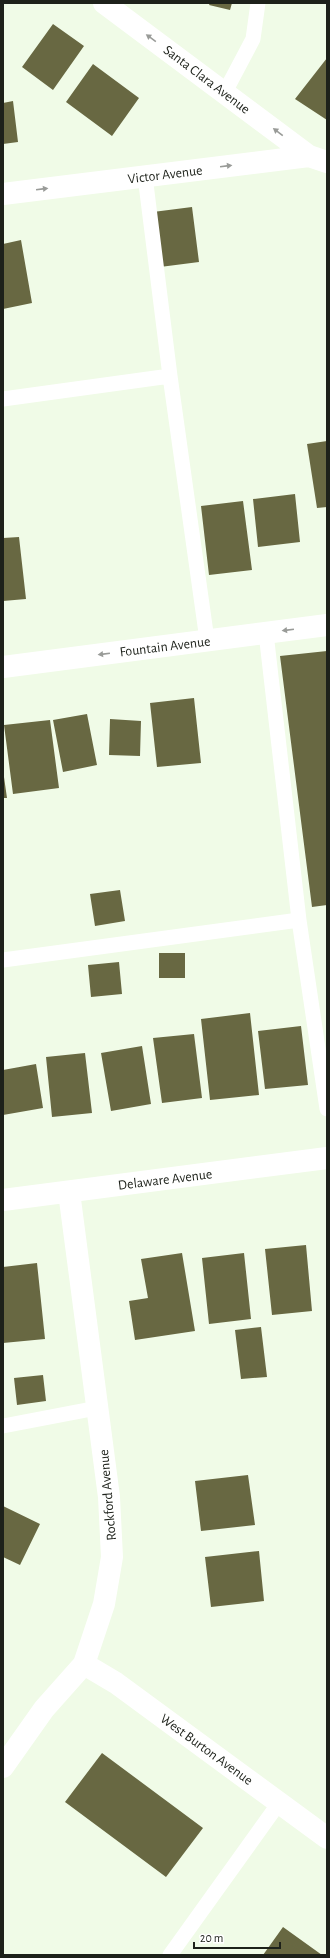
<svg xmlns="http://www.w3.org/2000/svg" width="330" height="1958" viewBox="0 0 330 1958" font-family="'Alegreya Sans',sans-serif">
<rect width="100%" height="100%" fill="#f0fbe7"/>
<!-- building -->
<path fill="#686842" d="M210 3H232L230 10 209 5Z
M53 24 84 46 53 90 22 67Z
M327 58V120L295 99Z
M93 64 139 98 112 136 66 102Z
M13 101 18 142 3 144V103Z
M192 207 199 262 160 267 153 212Z
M21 240 32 303 3 309V244Z
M327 441V507L317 508 307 444Z
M295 494 300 542 258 547 253 499Z
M243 501 252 570 209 575 201 506Z
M19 537 26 599 3 601V538Z
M327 651V905L312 907 280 656Z
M194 698 201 763 157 767 150 703Z
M87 714 97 765 63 772 53 720Z
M110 719 141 721 140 756 109 755Z
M50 720 59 788 13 794 4 725Z
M3 770 7 798H3Z
M120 890 125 921 95 926 90 894Z
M159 953H185V978H159Z
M119 962 122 994 91 997 88 965Z
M250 1013 259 1095 210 1100 201 1019Z
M301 1026 308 1085 265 1089 258 1031Z
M194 1034 202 1098 162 1103 153 1038Z
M142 1046 151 1104 111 1111 101 1053Z
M85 1053 92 1113 52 1117 46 1057Z
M36 1064 43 1108 3 1115V1070Z
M306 1245 312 1311 272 1315 265 1249Z
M182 1253 195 1331 135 1340 129 1301 148 1298 141 1259Z
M244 1253 251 1319 209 1324 202 1258Z
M37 1263 45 1339 3 1343V1267Z
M261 1327 267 1377 241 1379 235 1330Z
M43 1375 46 1401 17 1405 14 1378Z
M248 1475 255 1525 201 1531 195 1481Z
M3 1506 40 1524 20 1565 3 1557Z
M259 1551 264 1601 211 1607 205 1557Z
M102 1753 203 1828 166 1877 65 1802Z
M283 1927 322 1955H263Z"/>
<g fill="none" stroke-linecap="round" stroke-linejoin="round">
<!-- lane -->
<path stroke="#fff" stroke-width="15" d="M225 92 253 39 258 3
M145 176 170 376 207 640
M3 399 170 376
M266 633 299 920 327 1109
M3 960 299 920
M3 1426 97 1408
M170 1955 279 1803"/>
<!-- street -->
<path stroke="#fff" stroke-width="22" d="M104 3 309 156
M3 194 309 156 327 162
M3 667 327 625
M3 1200 327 1158
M84 1664 116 1683 327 1838
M3 1767 44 1709 84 1664 104 1604 112 1557 109 1497 69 1192"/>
</g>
<!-- one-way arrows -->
<defs><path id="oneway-solid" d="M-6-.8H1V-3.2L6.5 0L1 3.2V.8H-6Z"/></defs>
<g fill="#999b98">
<use href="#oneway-solid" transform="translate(151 38) rotate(-144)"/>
<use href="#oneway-solid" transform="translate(278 132) rotate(-143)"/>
<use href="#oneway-solid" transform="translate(226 166) rotate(-7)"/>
<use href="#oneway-solid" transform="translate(42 189) rotate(-7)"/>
<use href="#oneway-solid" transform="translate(288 630) rotate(173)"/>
<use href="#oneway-solid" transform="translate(104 654) rotate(173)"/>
</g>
<g text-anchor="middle" stroke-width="4" stroke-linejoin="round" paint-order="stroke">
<!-- street labels -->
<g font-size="14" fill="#1d211a" stroke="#fff">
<text transform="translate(207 79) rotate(37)" y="5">Santa Clara Avenue</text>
<text transform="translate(165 174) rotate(-7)" y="5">Victor Avenue</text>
<text transform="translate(165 646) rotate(-7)" y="5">Fountain Avenue</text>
<text transform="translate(165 1179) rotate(-7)" y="5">Delaware Avenue</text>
<text transform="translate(107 1495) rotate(-95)" y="5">Rockford Avenue</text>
<text transform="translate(207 1749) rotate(36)" y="5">West Burton Avenue</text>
</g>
</g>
<!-- border -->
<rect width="330" height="1958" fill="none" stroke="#1d211a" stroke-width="8"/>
<!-- scale -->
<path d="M194 1942v6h86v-6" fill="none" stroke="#1d211a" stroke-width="2"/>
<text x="200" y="1942" font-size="12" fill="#1d211a" stroke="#ffffff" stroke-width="3" paint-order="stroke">20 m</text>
</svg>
